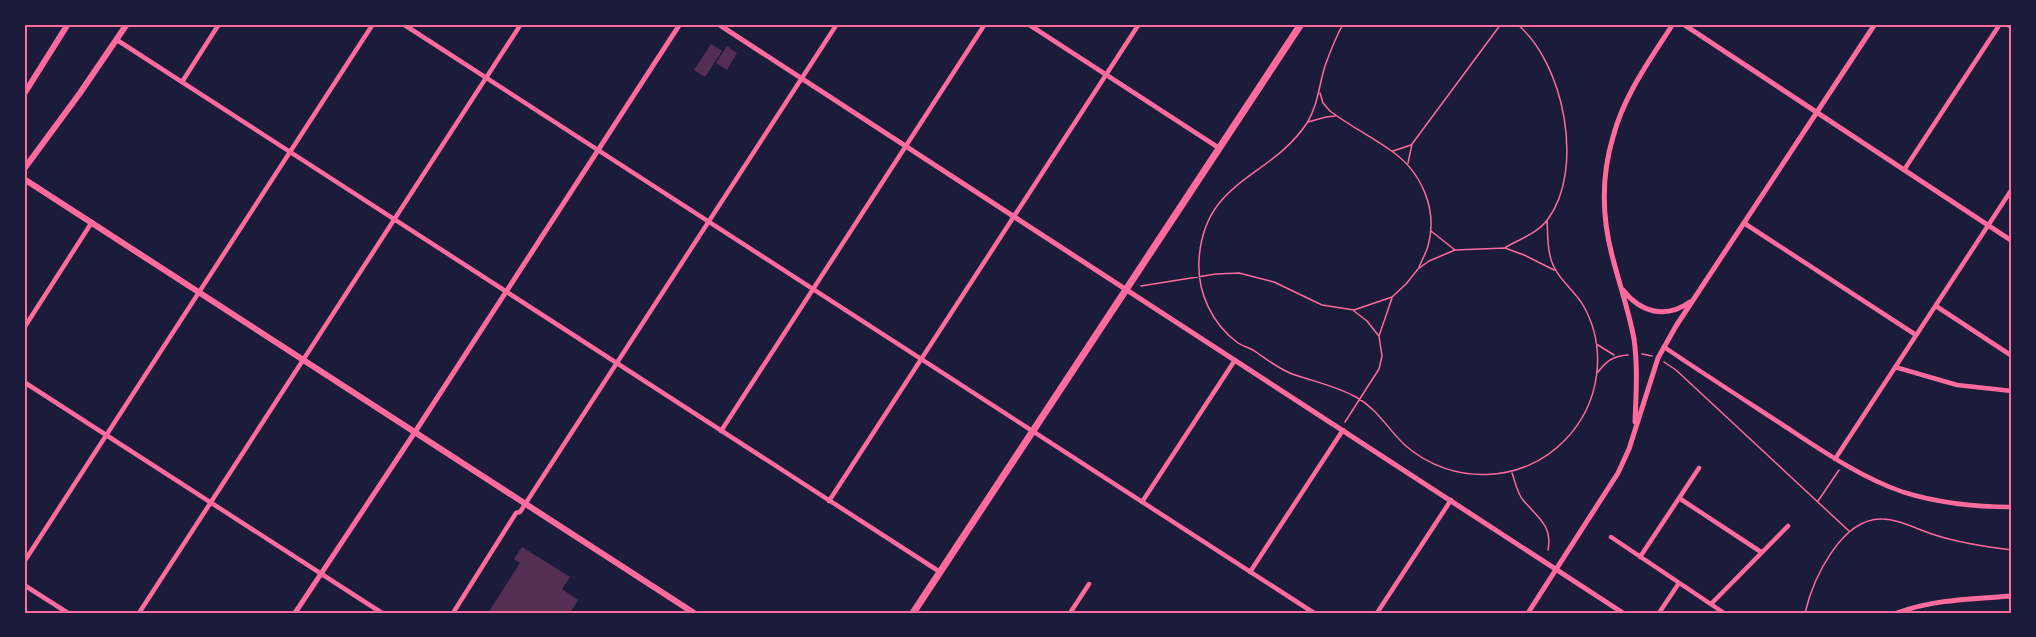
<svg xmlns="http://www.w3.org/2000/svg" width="2036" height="637" viewBox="0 0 2036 637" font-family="'Roboto Condensed',sans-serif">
<rect width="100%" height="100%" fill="#1b1b3a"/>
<!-- building -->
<path fill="#542f53" d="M711 44 722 51 705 77 694 70Z
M727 46 737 53 727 70 716 63Z
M522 547 570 577 562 589 578 600 570 613H488L520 563 514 559Z"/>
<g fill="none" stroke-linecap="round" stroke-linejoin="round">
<!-- path -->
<path stroke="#ff6b9d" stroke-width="1.5" d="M1343 24C1336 37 1330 52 1325 66 1319 85 1318 105 1307 123 1270 179 1204 179 1199 260 1197 292 1212 324 1238 343 1244 347 1251 348 1256 352 1269 361 1280 370 1295 375 1316 382 1336 386 1356 397 1378 409 1388 430 1406 446 1452 486 1523 484 1565 440 1600 404 1608 349 1583 305 1575 291 1559 280 1553 265 1547 251 1548 235 1547 220
M1320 93 1323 103 1330 111C1350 126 1372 137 1393 152 1422 173 1438 210 1428 246 1426 253 1422 260 1419 267
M1308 122 1326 117 1335 116
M1393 151 1411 145
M1408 163 1412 144 1501 24
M1431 231 1455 250
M1506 247C1520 239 1538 233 1548 219 1585 169 1564 63 1517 24
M1141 286 1216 274 1239 273 1274 282 1322 305 1354 310 1392 297 1406 284 1418 269 1429 261 1455 250 1505 248 1524 255 1554 270
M1354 311 1367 321 1378 335
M1598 345 1614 355
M1642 354 1652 356
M1664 362 1676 370 1849 531
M1598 372C1607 360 1614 356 1628 355
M1345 422 1379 369 1382 356 1379 336 1392 298
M1512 473C1515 481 1517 493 1523 500 1536 516 1553 525 1548 550
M1818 501 1839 470
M1805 613C1813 579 1841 518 1882 519 1899 519 1918 530 1935 535 1960 543 1986 547 2012 550"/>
<!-- minor -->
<path stroke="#ff6b9d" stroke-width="4.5" d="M403 24 1314 613
M1028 24 1219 148
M2006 24 2012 27
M117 40 940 572
M182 82 219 24
M1904 170 2000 24
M1744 223 1916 335
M1936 306 2012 356
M24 328 92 222
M1664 347C1704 374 1743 399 1783 425 1821 450 1860 477 1903 492 1938 503 1975 507 2012 507
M1895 367 1957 385 2012 391
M24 382 382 613
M721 431 985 24
M1835 459 2012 189
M1679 498 1761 552
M829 501 1139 24
M1142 502 1235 360
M1611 537 1724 613
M1640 557 1699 468
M24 562 373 24
M1250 572 1343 430
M24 585 68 613
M1711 604 1788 526
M139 613 521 24
M453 613 516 513 520 512 837 24
M1070 613 1089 584
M1377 613 1451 500
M1659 613 1679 583"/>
<!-- tertiary -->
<path stroke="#ff6b9d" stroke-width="5" d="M718 24 1623 613
M1683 24 2012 241
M1623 290C1641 313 1666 319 1690 302
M1635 422C1636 395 1638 367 1634 339 1629 312 1620 286 1613 259 1602 219 1601 177 1613 137 1624 95 1650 60 1673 24
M295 613 415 432 680 24
M1528 613 1618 473 1629 449 1658 358 1676 326 1875 24
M1897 613C1934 599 1973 599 2012 596"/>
<!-- secondary -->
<path stroke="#ff6b9d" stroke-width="6" d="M24 94 68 24
M24 169 80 93 127 24
M24 179 694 613"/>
<!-- primary -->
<path stroke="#ff6b9d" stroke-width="7" d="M913 613 1301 24"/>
</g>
<!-- border -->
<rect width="2036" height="637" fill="none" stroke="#1b1b3a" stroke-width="51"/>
<rect x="26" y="26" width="1984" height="586" fill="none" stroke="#ff6b9d" stroke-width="2"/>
</svg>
